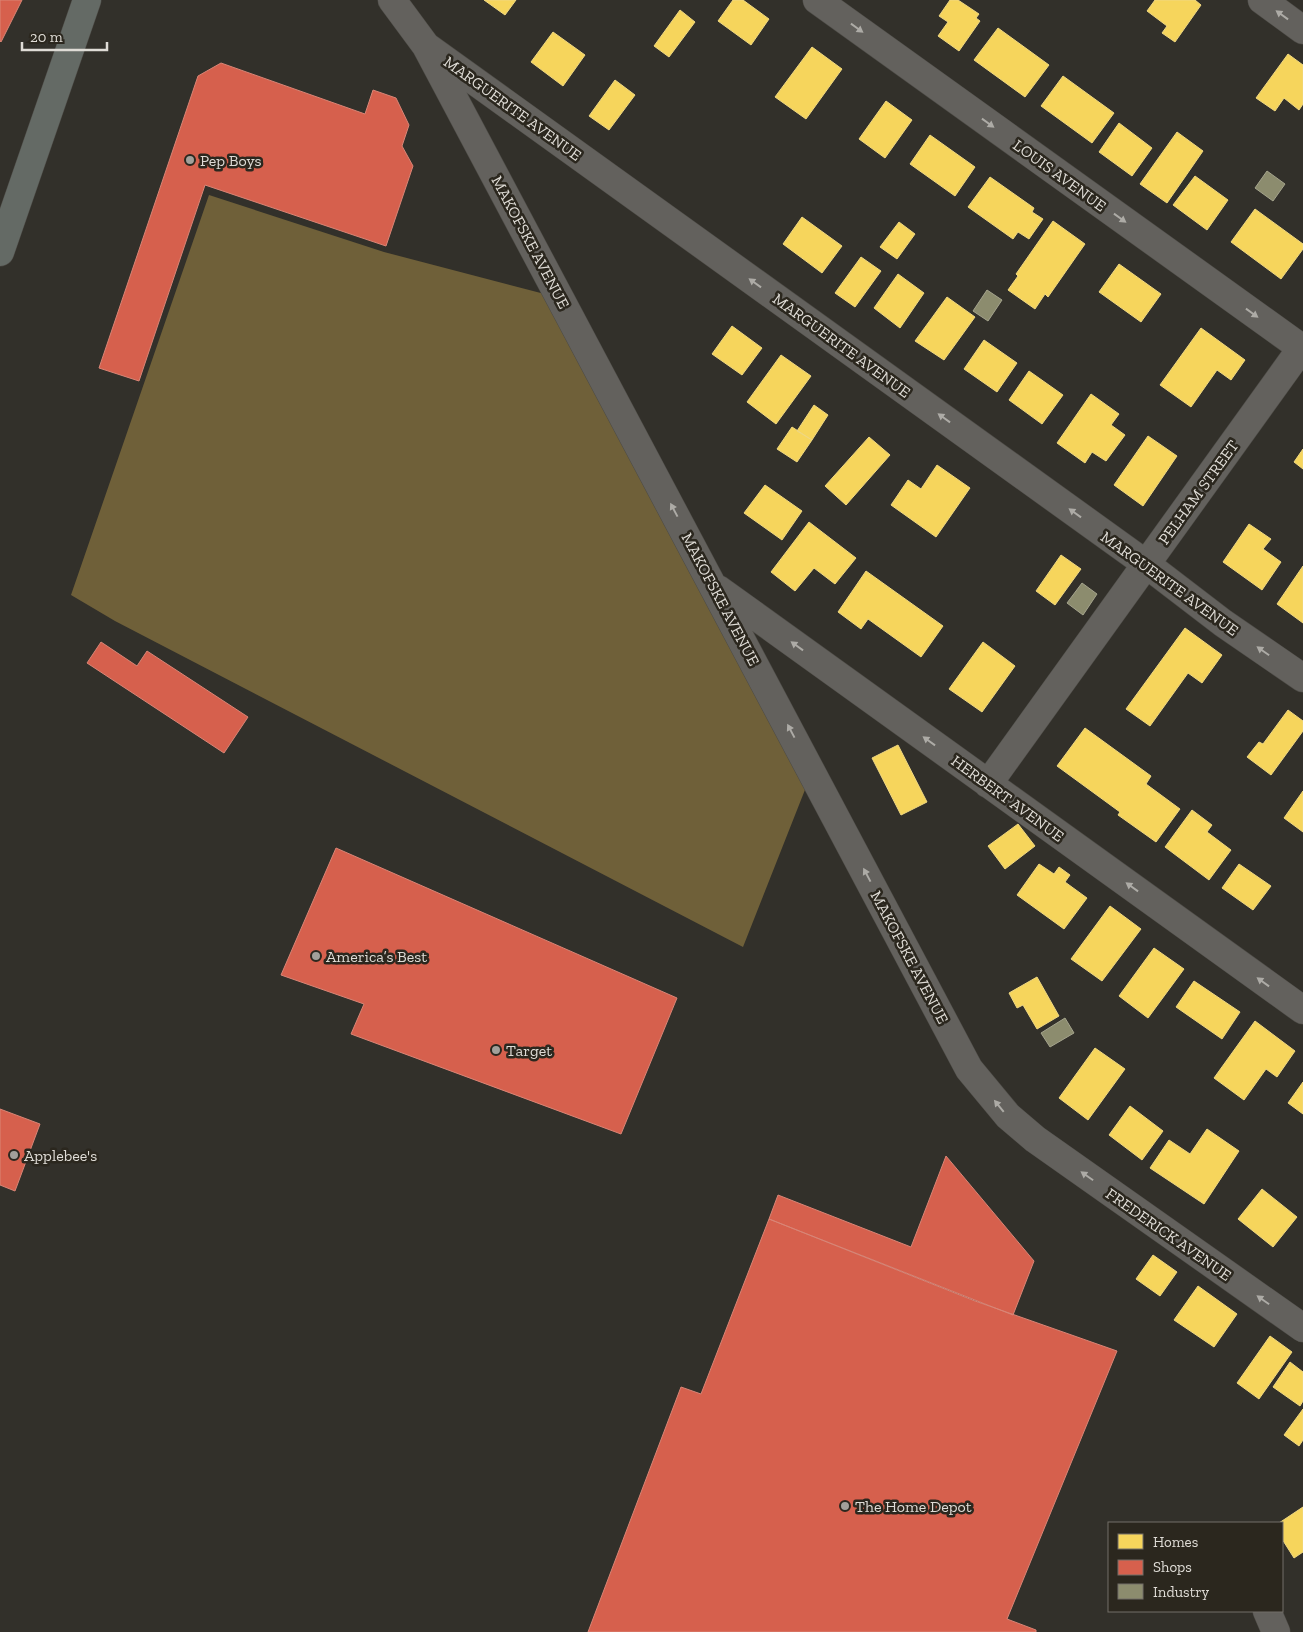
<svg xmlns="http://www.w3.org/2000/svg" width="1303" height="1632" viewBox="0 0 1303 1632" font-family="'Zilla Slab',serif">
<rect width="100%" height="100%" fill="#32302a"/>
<!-- forest -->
<path fill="#6f6039" d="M209 195 384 252 560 298 812 772 743 947 115 621 71 595Z"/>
<!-- homes -->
<path fill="#f6d55c" stroke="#efd781" d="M484 0H516L505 15Z
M733 0H743L769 19 751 45 718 21Z
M950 0H958L979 14 976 18 980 21 959 51 938 36 948 22 939 16Z
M1155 0H1195L1201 5 1175 42 1162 33 1167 26 1147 11Z
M680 10 695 22 669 57 654 46Z
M998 28 1049 65 1025 97 974 60Z
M553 32 585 55 563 86 531 62Z
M812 47 842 69 806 119 775 97Z
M1288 54 1303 65V104L1299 110 1284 98 1275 111 1256 98Z
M1063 76 1114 113 1092 143 1041 106Z
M615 80 635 95 609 130 589 116Z
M886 101 912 120 885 158 859 139Z
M1119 123 1152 148 1132 176 1099 152Z
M1177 132 1203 151 1167 203 1140 184Z
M930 135 975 167 955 196 910 164Z
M1195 176 1228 200 1207 230 1173 205Z
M990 177 1034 208 1032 212 1043 219 1029 239 1018 232 1013 239 968 207Z
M1255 209 1303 244V249L1281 279 1231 242Z
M802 217 842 246 822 273 783 244Z
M1053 221 1085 244 1048 297 1045 294 1035 309 1008 290 1018 276 1016 274Z
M899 222 915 234 897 259 880 247Z
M861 257 881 271 855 307 835 293Z
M1119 264 1161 294 1141 322 1099 292Z
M898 274 924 293 900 328 874 308Z
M947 297 975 317 944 360 915 341Z
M732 326 762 348 742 375 712 354Z
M1201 328 1245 360 1231 380 1217 370 1191 407 1160 385Z
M984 340 1017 363 997 392 964 369Z
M781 355 811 376 776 424 747 402Z
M1029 371 1063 395 1042 424 1009 400Z
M1091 394 1119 414 1111 425 1125 435 1106 461 1092 452 1085 463 1057 443Z
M814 405 828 415 812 440 797 431Z
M792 427 812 440 797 462 777 449Z
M1148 436 1177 456 1143 506 1114 485Z
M869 437 890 455 846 505 825 486Z
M1303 449V469L1294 462Z
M937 465 970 488 936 537 891 505 908 480 921 489Z
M765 485 802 511 782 540 744 513Z
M809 522 856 558 835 584 814 568 795 591 771 572Z
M1249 524 1271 539 1263 549 1281 562 1262 590 1223 562Z
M1061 555 1081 569 1055 605 1036 591Z
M1303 566V623L1277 604Z
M866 571 943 626 921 657 868 619 861 629 838 612Z
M1185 628 1222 655 1202 683 1188 673 1150 726 1126 709Z
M983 642 1015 666 982 712 949 689Z
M1288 710 1303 721V731L1271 775 1247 757 1259 742 1263 744Z
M1085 728 1151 776 1146 784 1180 809 1156 842 1118 815 1120 812 1057 766Z
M898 745 927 802 901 815 872 758Z
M1303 791V832L1284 818Z
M1192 810 1212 825 1207 832 1231 850 1209 880 1165 847Z
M1018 824 1035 846 1005 869 988 846Z
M1039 864 1054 874 1059 867 1070 875 1065 882 1087 898 1064 929 1017 895Z
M1239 864 1271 886 1253 910 1222 888Z
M1110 906 1141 929 1102 981 1071 959Z
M1154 948 1184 969 1148 1018 1119 996Z
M1037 977 1059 1016 1037 1029 1023 1005 1017 1008 1009 993Z
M1194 981 1240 1012 1222 1039 1176 1007Z
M1255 1021 1295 1051 1277 1077 1266 1069 1244 1100 1214 1078Z
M1095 1048 1125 1069 1088 1120 1059 1098Z
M1303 1082V1114L1288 1103Z
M1130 1106 1163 1131 1142 1160 1109 1135Z
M1207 1129 1239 1151 1204 1204 1150 1168 1169 1140 1190 1154Z
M1262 1189 1297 1217 1273 1247 1238 1219Z
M1153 1255 1177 1272 1160 1296 1136 1279Z
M1198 1286 1237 1314 1214 1347 1174 1320Z
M1270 1336 1292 1352 1259 1399 1237 1383Z
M1290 1362 1303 1372V1401L1300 1406 1273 1387Z
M1303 1409V1440L1299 1446 1284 1435Z
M1303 1507V1552L1294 1558 1282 1539V1523H1279Z"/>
<!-- shops -->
<path fill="#d6604d" stroke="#d98576" d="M0 0H22L1 42 0 41Z
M221 63 365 114 373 90 396 98 409 125 402 146 413 166 386 246 205 185 139 381 99 368 198 76Z
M101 642 137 666 147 651 248 717 224 753 87 663Z
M336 848 677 998 621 1134 351 1034 364 1004 281 975Z
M0 1109 40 1124 15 1191 0 1185Z
M946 1156 1034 1261 1013 1315 769 1219 778 1195 911 1247Z
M769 1219 975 1301 1117 1351 1007 1619 1036 1630V1632H588L681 1387 701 1394Z"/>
<!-- industry -->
<path fill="#8c8c6e" stroke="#a5a48d" d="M1267 171 1285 184 1273 201 1255 188Z
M987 290 1002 300 988 321 973 311Z
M1082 583 1097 594 1083 615 1067 603Z
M1065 1018 1074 1033 1050 1047 1041 1033Z"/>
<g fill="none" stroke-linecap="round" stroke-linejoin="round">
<!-- street casing -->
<g stroke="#4d4b46" stroke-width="29">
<path id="street" d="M392 0 426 46 1146 564 1223 623 1303 678
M817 0 1303 349
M1262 0 1303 30
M426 46 969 1069 1008 1116 1035 1139 1303 1328
M718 589 1303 1010
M988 784 1303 346
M1267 1611 1276 1632"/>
</g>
<!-- primary casing -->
<g stroke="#4d4b46" stroke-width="29">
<path id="primary" d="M0 252 87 0"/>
</g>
<!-- street -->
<use href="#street" stroke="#63615d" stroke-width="28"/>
<!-- primary -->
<use href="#primary" stroke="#646a65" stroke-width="28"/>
</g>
<!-- one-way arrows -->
<defs><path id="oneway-solid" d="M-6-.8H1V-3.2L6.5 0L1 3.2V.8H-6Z" transform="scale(1.25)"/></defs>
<g fill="#adaba6">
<use href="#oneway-solid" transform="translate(1282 15) rotate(-144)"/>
<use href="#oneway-solid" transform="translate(857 28) rotate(36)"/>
<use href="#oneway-solid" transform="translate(988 123) rotate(36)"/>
<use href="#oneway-solid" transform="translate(1120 218) rotate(36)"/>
<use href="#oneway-solid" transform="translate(755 283) rotate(-144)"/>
<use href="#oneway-solid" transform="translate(1252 313) rotate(36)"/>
<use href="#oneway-solid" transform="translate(944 418) rotate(-144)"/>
<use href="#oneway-solid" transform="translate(674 510) rotate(-118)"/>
<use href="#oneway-solid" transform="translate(1075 513) rotate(-144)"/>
<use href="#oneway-solid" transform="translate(797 646) rotate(-144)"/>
<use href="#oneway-solid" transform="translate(1263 651) rotate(-145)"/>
<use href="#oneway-solid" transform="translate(791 731) rotate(-118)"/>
<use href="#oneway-solid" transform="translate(929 741) rotate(-144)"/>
<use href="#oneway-solid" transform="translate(867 875) rotate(-118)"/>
<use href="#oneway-solid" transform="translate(1132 887) rotate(-144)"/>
<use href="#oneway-solid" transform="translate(1263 982) rotate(-144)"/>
<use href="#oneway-solid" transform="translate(999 1106) rotate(-129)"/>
<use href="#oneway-solid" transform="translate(1087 1176) rotate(-145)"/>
<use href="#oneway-solid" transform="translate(1263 1300) rotate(-145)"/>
</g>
<!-- markers -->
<g fill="#a2a09a" stroke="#2b271e" stroke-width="2">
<circle cx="190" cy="160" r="5"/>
<circle cx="316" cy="956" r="5"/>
<circle cx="496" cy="1050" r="5"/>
<circle cx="14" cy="1155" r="5"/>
<circle cx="845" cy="1506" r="5"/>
</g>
<g text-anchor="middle" stroke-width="5" stroke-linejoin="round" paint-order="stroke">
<!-- street labels -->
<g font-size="16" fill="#dfdcd6" stroke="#2b271e">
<text transform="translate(513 108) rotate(36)" y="6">MARGUERITE AVENUE</text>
<text transform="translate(1060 175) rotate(36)" y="6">LOUIS AVENUE</text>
<text transform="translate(531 242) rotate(62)" y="6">MAKOFSKE AVENUE</text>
<text transform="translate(842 345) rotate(36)" y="6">MARGUERITE AVENUE</text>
<text transform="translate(1198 492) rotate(-54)" y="6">PELHAM STREET</text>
<text transform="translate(1170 583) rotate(36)" y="6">MARGUERITE AVENUE</text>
<text transform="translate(721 599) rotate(62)" y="6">MAKOFSKE AVENUE</text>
<text transform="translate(1008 798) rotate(36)" y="6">HERBERT AVENUE</text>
<text transform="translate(910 957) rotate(62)" y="6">MAKOFSKE AVENUE</text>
<text transform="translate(1169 1234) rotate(35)" y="6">FREDERICK AVENUE</text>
</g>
<!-- poi labels -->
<g font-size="16" fill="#dfdcd6" stroke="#2b271e" text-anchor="start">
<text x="200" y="166">Pep Boys</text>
<text x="326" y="962">America’s Best</text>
<text x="506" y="1056">Target</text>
<text x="24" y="1161">Applebee's</text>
<text x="855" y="1512">The Home Depot</text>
</g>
</g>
<!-- legend -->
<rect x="1108" y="1522" width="175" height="90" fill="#2b271e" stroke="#736f68"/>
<rect x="1118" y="1534" width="25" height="15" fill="#f6d55c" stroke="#736f68"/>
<text x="1153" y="1547" font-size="15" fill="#dfdcd6">Homes</text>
<rect x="1118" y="1560" width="25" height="15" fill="#d6604d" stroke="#736f68"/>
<text x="1153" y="1572" font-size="15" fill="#dfdcd6">Shops</text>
<rect x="1118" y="1584" width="25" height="15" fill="#8c8c6e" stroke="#736f68"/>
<text x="1153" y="1597" font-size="15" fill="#dfdcd6">Industry</text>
<!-- scale -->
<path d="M22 42v8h85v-8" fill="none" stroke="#dfdcd6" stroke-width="2.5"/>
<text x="30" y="42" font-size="15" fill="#dfdcd6" stroke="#2b271e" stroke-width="4" paint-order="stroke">20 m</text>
</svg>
